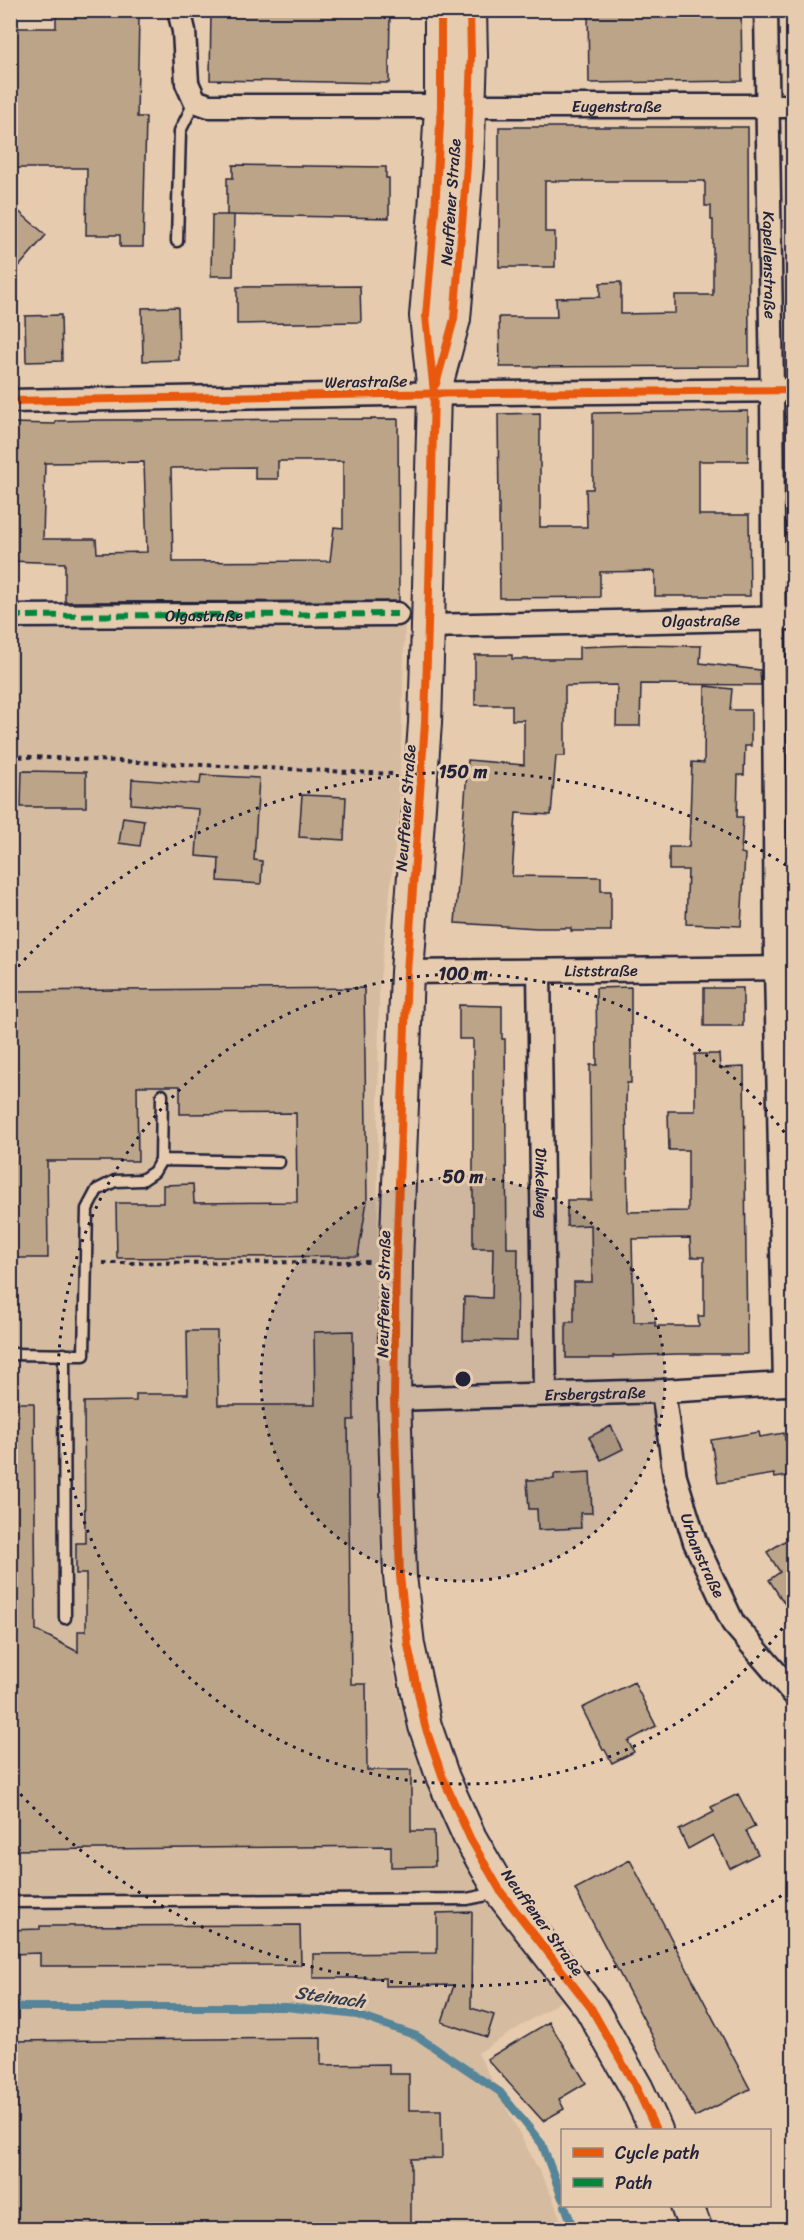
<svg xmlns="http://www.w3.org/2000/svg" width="804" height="2240" viewBox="0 0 804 2240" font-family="Sriracha,sans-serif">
<rect width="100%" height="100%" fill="#e6cbae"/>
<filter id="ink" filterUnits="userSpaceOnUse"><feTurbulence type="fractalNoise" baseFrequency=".0167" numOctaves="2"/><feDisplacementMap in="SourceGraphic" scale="12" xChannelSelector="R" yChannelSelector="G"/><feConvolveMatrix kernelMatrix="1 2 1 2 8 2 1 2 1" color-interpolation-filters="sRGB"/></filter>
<g filter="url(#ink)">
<!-- built -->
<path fill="#d5bca1" d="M405 622 399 813 379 988 376 1404 381 1574 389 1651 409 1738 433 1799 460 1854 491 1900 564 1999 478 2053 552 2196 564 2229H11L10 626Z"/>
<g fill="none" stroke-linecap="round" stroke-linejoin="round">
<!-- stream -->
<path stroke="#568599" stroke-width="8" d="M10 2007H286L357 2015 417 2036 500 2092 542 2144 562 2198
M565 2206 574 2230"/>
</g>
<!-- building -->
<path fill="#bca488" stroke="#22223b" stroke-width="1.5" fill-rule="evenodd" d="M56 10H132L139 17 137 117H146L143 247H120V235H86L87 168H10V28H56Z
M211 10H390L389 83 210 80Z
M588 10H741L742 81 589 83Z
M499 127H748L749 366 500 367 499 317H557L556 298 600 297V283L621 282V314L675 313V295H713V220H711V206H705V181H545V232H555V267H499Z
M233 165 386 167V178H389V218L227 215V178H233Z
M10 204 46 235 10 277Z
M212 215H234L233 276H211Z
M360 286 361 322 237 324V287Z
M178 307 179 360 143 361 142 308Z
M61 315 62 361 26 362 25 316Z
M748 411V461H699V515H749L750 596H655V571L600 572V597L500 598 498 414 540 413V527H587L586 489H593V413Z
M398 419 399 601 65 602V563L10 561V423L55 424V421L101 420ZM278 461H343V528L334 527 330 561 173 562 171 468 255 467V479H278ZM144 462 147 552 97 553 96 539H43L45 463Z
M634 645 701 646 700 663 760 670 761 685 641 684 640 726H616L617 685 565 686V756H556L551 815 516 813 512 876 601 877V891H611V931H571V928H537L455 923 468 760 524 765V720H512V705H475V655H512V659H579V647Z
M705 686 732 689 730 710H751V746H745L744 775H738L737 817H743L741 853 745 854 741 926 686 924 688 870H669V847H689L692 762 704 763Z
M22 771 86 772V807H21Z
M201 775 259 778 254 860 262 861 261 884 218 881 219 858 196 856 199 809 131 804 132 779 200 784Z
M302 795 346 797 344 840 299 837Z
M123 817 144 820 140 846 119 843Z
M631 987V1083H627L626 1100 628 1212 688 1211V1150H669L668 1111H695V1054H719L720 1068 744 1067 747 1354H677L613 1356V1358H566V1322H574V1282H592L591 1225 567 1226V1200H591L590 1065H597L596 988ZM690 1238 691 1257H704V1316H698L699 1326H655V1322H634L632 1239Z
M364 988 367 1201 358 1256 117 1258 116 1203H163V1185L193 1184 194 1203 297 1202 296 1113 180 1114V1086H137L138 1161H47L48 1258H10V991Z
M704 988H743V1026H704Z
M459 1005 502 1006V1039H505L507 1248H518L517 1341 463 1340 464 1297 492 1298 493 1248H473V1039H459Z
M187 1331H217L218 1405H315L314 1332 353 1331 354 1420H348L351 1684H366L367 1770H411V1831H434L435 1866 391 1867V1846L10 1850V1403H34L36 1630 78 1652V1631H86V1574H76V1543H85L84 1402 136 1401V1394H188Z
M611 1426 623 1449 601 1460 589 1437Z
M759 1432 760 1437 784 1433 785 1440 794 1438V1475L775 1478 774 1474 718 1483 711 1440Z
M590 1472 592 1513H580L581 1528 538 1530 537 1509H529L527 1480 554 1479V1474Z
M794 1535V1618L769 1580 780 1572 767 1552Z
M634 1682 656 1726 628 1741 634 1752 612 1763 605 1750H603L582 1708Z
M738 1794 755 1827 746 1831 758 1854 730 1868 713 1835 688 1849 679 1830 714 1812 711 1807Z
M630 1860 750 2089 695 2117 575 1889Z
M472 1912 471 2008 494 2015 487 2037 442 2022 454 1985 385 1986V1978H313V1954L437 1953V1913Z
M300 1925 301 1965 40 1966V1953L10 1954V1930L40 1929V1926Z
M549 2022 586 2083 559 2099 564 2109 543 2121 487 2059Z
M321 2038V2065L389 2064V2074H409V2110H441L442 2158 411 2159V2229H10V2041Z"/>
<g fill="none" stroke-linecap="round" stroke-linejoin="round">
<!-- lane casing -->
<g stroke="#22223b" stroke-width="15">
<path id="lane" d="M177 241 180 131 195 101
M161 1160 279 1162
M10 1354 84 1355 87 1209 97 1190 115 1181 142 1180 154 1172 161 1160 162 1095
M64 1354 65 1618
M10 1902 467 1899 497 1893"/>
</g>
<!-- street casing -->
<g stroke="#22223b" stroke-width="27">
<g id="street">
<path id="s1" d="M179 10 184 31 187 83 195 101 209 106H794"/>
<path id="s2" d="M766 10 772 390 776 968 785 1384"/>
<path d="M10 401 389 394 794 390"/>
<path d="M10 616 397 614"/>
<path id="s3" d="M428 626 794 618"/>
<path id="s4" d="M539 971 545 1394"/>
<path id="s5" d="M407 972 794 968"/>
<path id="s6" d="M663 1391 675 1477 695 1542 733 1623 794 1694"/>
<path id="s7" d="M394 1399 663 1391 785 1384 794 1381"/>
</g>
</g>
<!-- secondary casing -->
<g stroke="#22223b" stroke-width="36">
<path id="secondary" d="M441 10V107L435 211 426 316 434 393 428 626 425 723 407 972 396 1263 394 1399 400 1576 408 1645 425 1726 443 1778 470 1838 501 1892 591 2008 637 2089 656 2130
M438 378 454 319 467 166 471 56 470 10
M687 2206 696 2230"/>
</g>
<!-- path -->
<path stroke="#22223b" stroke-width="4" stroke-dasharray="4.5 4.5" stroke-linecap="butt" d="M10 756 393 774
M103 1263 369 1262"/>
<!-- lane -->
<use href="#lane" stroke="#e6cbae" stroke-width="10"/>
<!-- street -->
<use href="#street" stroke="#e6cbae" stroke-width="22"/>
<!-- secondary -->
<use href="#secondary" stroke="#e6cbae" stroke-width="32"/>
<!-- quiet -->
<path stroke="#00873e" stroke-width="6" stroke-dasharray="12 6" stroke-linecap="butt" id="s8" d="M10 616 397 614"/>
<!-- cycleway casing -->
<g stroke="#e6cbae" stroke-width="11">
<path id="cycleway" d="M441 10V107L435 211 426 316 434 393 428 626 425 723 407 972 396 1263 394 1399 400 1576 408 1645 425 1726 443 1778 470 1838 501 1892 591 2008 637 2089 656 2130
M436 384 454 319 467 166 471 56 470 10
M10 401 389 394 794 390"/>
</g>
<!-- cycleway -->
<use href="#cycleway" stroke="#e8590c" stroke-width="8"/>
</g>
</g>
<!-- distance rings -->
<circle cx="463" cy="1379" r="202" fill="#22223b" fill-opacity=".12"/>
<g fill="none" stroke="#22223b" stroke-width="3" stroke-dasharray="3 6">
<circle cx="463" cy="1379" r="202"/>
<path d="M793 1614A405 405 0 1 1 793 1144"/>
<path d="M789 1891A607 607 0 0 1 12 1785M12 973A607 607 0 0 1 789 867"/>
</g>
<g text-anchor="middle" stroke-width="6" stroke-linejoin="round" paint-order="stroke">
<!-- street labels -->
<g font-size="16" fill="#22223b" stroke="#e6cbae">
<text dy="6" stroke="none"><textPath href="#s1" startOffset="516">Eugenstraße</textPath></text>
<text transform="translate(450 202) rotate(-86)" y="6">Neuffener Straße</text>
<text dy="6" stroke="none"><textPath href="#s2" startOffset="255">Kapellenstraße</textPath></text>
<text transform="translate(366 381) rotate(-1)" y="6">Werastraße</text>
<text dy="6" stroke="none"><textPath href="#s8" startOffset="194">Olgastraße</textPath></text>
<text dy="6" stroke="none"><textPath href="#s3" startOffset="273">Olgastraße</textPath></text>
<text transform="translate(405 808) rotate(-86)" y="6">Neuffener Straße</text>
<text dy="6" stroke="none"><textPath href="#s5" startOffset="194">Liststraße</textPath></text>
<text dy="6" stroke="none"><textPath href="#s4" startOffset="212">Dinkelweg</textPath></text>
<text transform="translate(383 1294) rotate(-89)" y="6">Neuffener Straße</text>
<text dy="6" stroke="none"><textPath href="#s7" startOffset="201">Ersbergstraße</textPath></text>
<text dy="6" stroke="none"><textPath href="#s6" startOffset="170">Urbanstraße</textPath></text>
<text transform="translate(543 1922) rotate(54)" y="6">Neuffener Straße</text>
</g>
<!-- water labels -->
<g font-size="18" font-style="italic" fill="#2f3b52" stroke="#e6cbae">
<text transform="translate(330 1997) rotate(8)" y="6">Steinach</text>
</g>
</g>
<circle cx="463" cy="1379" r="9" fill="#22223b" stroke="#e6cbae" stroke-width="3"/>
<g font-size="18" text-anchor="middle" font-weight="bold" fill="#22223b" stroke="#e6cbae" stroke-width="6" stroke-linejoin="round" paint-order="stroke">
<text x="463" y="778">150 m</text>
<text x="463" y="980">100 m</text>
<text x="463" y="1183">50 m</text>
</g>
<!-- margin -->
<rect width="804" height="2240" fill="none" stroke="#e6cbae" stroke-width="36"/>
<rect x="18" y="18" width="768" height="2204" fill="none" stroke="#22223b" stroke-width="2" filter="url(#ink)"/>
<!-- legend -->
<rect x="561" y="2129" width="210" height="78" fill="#e6cbae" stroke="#988780" stroke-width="1.5"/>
<rect x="573" y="2148" width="30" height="9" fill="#e8590c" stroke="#988780" stroke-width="1.5"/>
<text x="615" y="2159" font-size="18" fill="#22223b">Cycle path</text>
<rect x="573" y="2178" width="30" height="9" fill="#00873e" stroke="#988780" stroke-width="1.5"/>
<text x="615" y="2189" font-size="18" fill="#22223b">Path</text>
</svg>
